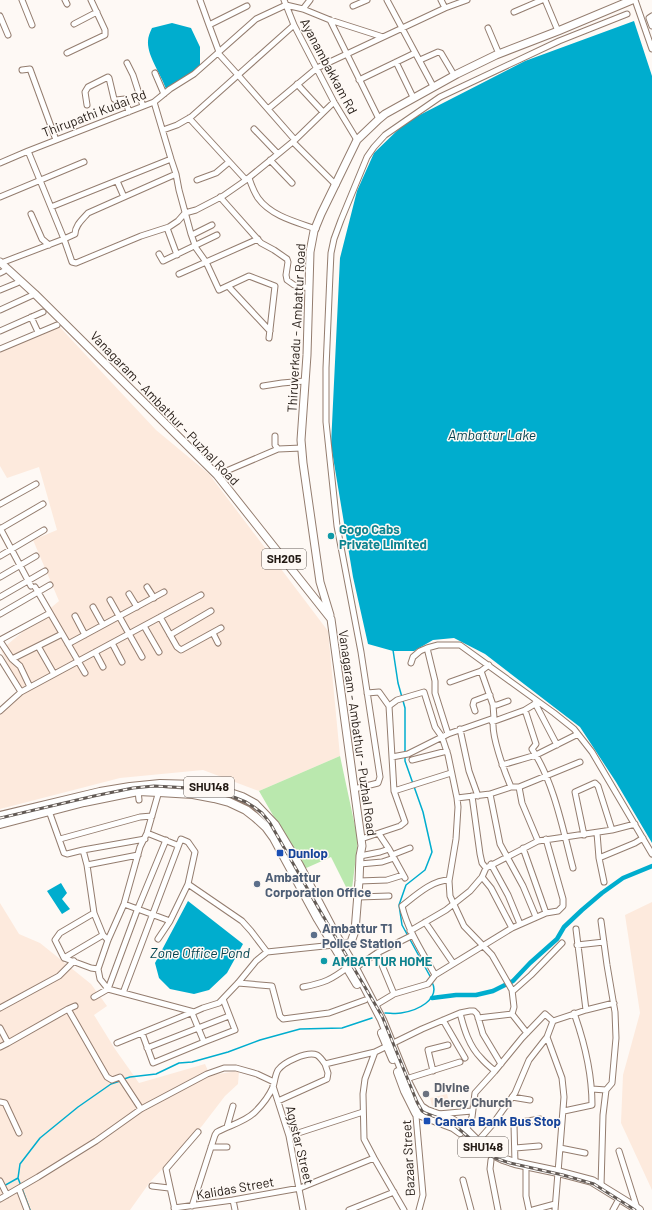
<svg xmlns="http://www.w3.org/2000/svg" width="652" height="1210" viewBox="0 0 652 1210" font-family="Barlow,sans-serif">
<rect width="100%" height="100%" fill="#fef9f5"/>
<!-- built -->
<path fill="#fdeadd" d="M55 322 156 430 209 474 328 631 340 756 259 791 203 770 120 778 0 809V714L22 695 1 650 59 601 33 540 57 530 39 467 7 478 0 466V352Z
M652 902V1190L621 1123 623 1075 640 1013 625 915Z
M0 903 19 934 40 943 91 984 107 1006 94 1015 115 1049 139 1083 205 1064 210 1075 239 1071 238 1084 225 1096 202 1126 150 1182 130 1210H0Z
M447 1094 449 1102 432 1106 430 1098Z"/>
<!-- green -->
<path fill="#bae8ae" d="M340 756 358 840 351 897 331 857 304 869 259 791Z"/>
<!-- water -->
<path fill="#00adce" d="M634 21 652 76V843L616 782 580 727 485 654 454 638 433 640 414 651H393L368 644 353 577 331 445 340 258 357 191 374 153 406 122 525 61Z
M172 23 191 28 200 47V65L188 76 166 89C161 74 147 56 148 41 148 37 150 32 152 28Z
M61 883 67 893 62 899 70 909 62 914 47 891Z
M188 901 243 944 227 973 209 990 194 994 170 989 159 978 155 963Z"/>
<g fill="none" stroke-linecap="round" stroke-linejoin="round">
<!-- stream -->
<path stroke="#00adce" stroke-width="1.5" d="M393 650 398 683 405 708V761L423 812 432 852 425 870 406 885 399 905 402 925 431 978
M385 1013C390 1013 396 1014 401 1013 416 1011 441 1000 432 982
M124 1079 130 1077 156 1074 179 1063 192 1062 228 1052 260 1040 300 1029 342 1028 372 1018
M0 1188 18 1178
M30 1210 18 1178 20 1164 40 1138 78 1107 111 1084 120 1081"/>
<!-- canal -->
<path stroke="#00adce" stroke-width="4.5" d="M432 998 456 995H476L493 991 513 981 530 963 557 939 564 927 582 910 602 893 623 878 652 866"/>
<!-- minor casing -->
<g stroke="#947d6f" stroke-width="7">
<path id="minor" d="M22 0 32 25
M65 0 67 4
M200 0 209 25
M284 0 294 25 334 102 357 140
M387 0 433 86
M441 0 445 8
M545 0 558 31
M635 0 652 49
M353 6 367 0
M303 9 310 0
M514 12 542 0
M0 16 8 35
M652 16 649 18 652 26
M330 20 379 119
M74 24 97 12
M488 28 499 54
M219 52 209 25 247 6
M67 53 105 35V30L91 0
M218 53 238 75 295 140
M420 60 438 52 441 53 454 75
M396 62 413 97
M127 63 133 75 143 106
M22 70 30 69 56 140
M155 73 164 94
M359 80 415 53
M297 84 323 112
M154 102 171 159 176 174 179 190 191 234 196 248 206 262 219 290 249 276 275 286 269 338
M87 105 85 92 88 87 108 77 109 78 114 99 116 100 125 99 129 112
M268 109 317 68 445 8 467 0
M189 118 246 180
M254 129 278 154
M163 130 177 125 191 117 294 25
M293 142 336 185
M28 151 64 239 75 234C75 225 83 219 88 213L176 174
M270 160 292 183
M0 163 28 151 154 102 170 89 194 74 256 19 286 5 303 9 330 20 383 37
M249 178C251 184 254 192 258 198 271 216 296 222 316 229
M197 180 216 173 229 162
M117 181 124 197
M0 197 84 162
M220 197 261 243 274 250 287 259 288 262 286 275 287 280 294 285 309 288
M51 207 171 159
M31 214 42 239 49 245
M167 228 177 255
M192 235 212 225
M159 254 163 261 217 235
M1 263 64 239 72 262 76 263 141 236 169 227 178 221 185 213 196 210 223 196 246 180 278 154 295 140 334 102
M0 273 4 271
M179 274 258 239
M228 286 270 331
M0 290 17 283
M0 310 35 294
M31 317 38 332
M0 331 43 312
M0 349 57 325
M263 386 282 383 305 381
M275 436V445L278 449 302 448
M217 475 278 449
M0 504 36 484
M0 528 31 586
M0 529 43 504
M0 556 44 530
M0 577 36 556
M35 587 85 673
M147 587 154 598
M129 594 137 607
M0 597 45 571
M110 600 142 657
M93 607 103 625
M0 614 50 585
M75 616 85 635
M160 617 177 647 181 650 221 628
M144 626 159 652
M213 633 218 643
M170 635 211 611
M0 640 50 613
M0 641 12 659
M112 643 122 662
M68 644 164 592
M38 646 54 674
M427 648 435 681V693L448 734
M95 652 103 667
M0 658 21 692 0 711
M411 663 413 657 420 651 427 648 438 645H460L554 713 574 729 592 752 652 854
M481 671 493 705
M450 682 481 671 489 665
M30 687 20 666 12 659 62 634
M21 692 201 595
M367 693 379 692 389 706
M535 703 557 745
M525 710 536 744 532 749C554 782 563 830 573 868
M475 711 473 705 474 701 490 695
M494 718C489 731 505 773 511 787
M492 722 525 710 538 702
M460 729 469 771 478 796
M392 757 408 754 448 734 494 718 493 705H497L508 701
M412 760 447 751
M502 765 536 755 578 734
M519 787 522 803 538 841
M354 789 378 783 380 777 361 652 337 526 326 422V368L330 274 331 253 334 239 341 220 367 157 374 147 385 135 440 97 559 41 627 14
M138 791 139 800
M159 791 147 833 140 847 124 904 108 940 98 969 100 979 108 989 194 1012 203 1008 219 1003 238 983 256 961 267 952 334 945
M394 791 389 706 397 700 424 692 435 727 442 737 448 755 457 798 458 807 456 839 449 881 450 896 464 926 492 955 512 990 514 1007 512 1014 527 1033
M490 794 500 844 523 886 536 917
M472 796 480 854 482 863 486 868
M457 798 490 794 511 787H519L580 762
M49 811 64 853 67 854 83 850 87 865 94 913
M147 833 177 845
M597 833 599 858 604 882
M379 834 389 849 405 878
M584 835 575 792 595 783 598 786 612 830
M60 839 140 817 152 816
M361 839 400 826 405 822 394 791 451 773
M523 848 546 913
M83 850 145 839
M392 855 410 848
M360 856 380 852 389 849
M599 858 635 843 643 838
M360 864 382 862 394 858
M491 864 508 895 520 924
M87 865 138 855
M482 877 491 888 512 928
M359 881 387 880 403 875
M188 884 242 921 251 931 267 952
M358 897 389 896
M124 904 170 921 158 939
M425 922 453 963
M576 929 586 1010
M410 931 446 910 470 891 482 877 486 868 538 841 612 830 635 824
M577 945 604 942
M377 953 394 994
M64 958 103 935
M355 968 377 953 413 935
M98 969 91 968 64 958 55 940 60 933 94 913 103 935 108 940
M435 975C423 953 408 931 402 906 415 896 432 880 449 880
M238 983 272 986 280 1016 283 1019 329 1013 365 1000
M303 987C324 983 331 980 348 967
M513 991 531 975 562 943
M123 993 181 839 188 842 195 852 188 884 170 921
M94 997 108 989 138 908 166 840
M374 1006 394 994 428 984 435 975 512 928 546 913 558 911 563 906V899L546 839
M0 1008 59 976 74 961
M68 1009 75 1006
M460 1013C464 1029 469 1046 481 1058 485 1063 490 1067 495 1071
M478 1018 512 1014
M443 1020 465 1058
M0 1028 8 1043 0 1047
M142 1033 153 1063 204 1042 192 1013
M547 1037 562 1078 564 1097 555 1210
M204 1042 235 1030 223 999
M8 1043 68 1009 107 1077 112 1080 120 1077 141 1109
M117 1043 193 1012
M147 1048 229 1016
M375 1052 365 1079 363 1094 364 1139 374 1158 404 1210
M433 1071 428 1050 448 1045
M406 1079 460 1062
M273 1086 289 1136 303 1210
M592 1089 606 1090 612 1083 616 1038 615 1012 607 965 601 921
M512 1097 530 1100
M278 1101 327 1079 328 1073 325 1064
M0 1102 5 1103 19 1133
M564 1111 592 1105C592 1075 584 1041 574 1013
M417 1112 416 1116 423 1195 419 1210
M438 1114 472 1111
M227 1127 233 1106
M466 1130 472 1117 475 1093 495 1071 522 1038 545 1014 553 1021
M289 1136 363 1112
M477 1142 492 1125 515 1093 529 1060 547 1037 553 1021 586 1010 614 1003
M211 1147H227
M515 1148 539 1146
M560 1148 585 1153
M619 1151 637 1208
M491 1160 490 1169 498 1210
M515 1163 514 1125 515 1123 540 1119
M526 1169V1196L529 1210
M463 1180 471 1210
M0 1181 7 1195
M152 1186 169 1188
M601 1186 603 1115 606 1090
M19 1189 27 1210
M0 1199 38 1177 96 1141 141 1109 207 1074 224 1068H236L257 1074 274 1082
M233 1200 235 1210
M192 1206 215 1135 217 1132C230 1125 245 1122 255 1112 262 1105 269 1096 273 1087 275 1081 275 1075 278 1070 284 1062 307 1051 317 1055 320 1057 323 1061 325 1064L375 1052 422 1029 460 1013 470 1011H474L477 1014 483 1034 501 1064
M174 1208 233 1200 300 1188 374 1158
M175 1210 166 1169 198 1132
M349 1210 394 1192
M533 1210 555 1204
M613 1210 619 1199"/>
</g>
<!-- major casing -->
<g stroke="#947d6f" stroke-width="9">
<path id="major" d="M0 262 35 294 217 475 331 619 362 846 360 856 359 881 355 931 351 942 342 946
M330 615 320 582 303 463 301 440 307 355 310 252 314 231 321 214 357 140 379 119 385 114 457 74 496 55 558 31 632 0"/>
</g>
<!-- highway casing -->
<g stroke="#947d6f" stroke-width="10">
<path id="highway" d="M0 816 100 792 130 787 160 784 197 785 215 788 242 797 255 804 275 825 299 865 334 932 355 968 382 1020 406 1079 415 1097 421 1107 427 1111 452 1120 466 1130 487 1151 503 1159 515 1163 558 1172 592 1181 639 1210
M0 824 84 802 138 791 159 792 193 794 214 798 229 802 246 810 255 817 266 827 274 838 318 919 357 984
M382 1033 393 1059
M398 1072 405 1091 416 1113 453 1127 460 1132"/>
</g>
<!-- minor -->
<use href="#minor" stroke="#fff" stroke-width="5"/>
<!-- major -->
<use href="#major" stroke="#fff" stroke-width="7"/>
<!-- highway -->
<use href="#highway" stroke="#fff" stroke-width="8"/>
<!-- rail casing -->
<g stroke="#635b56" stroke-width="3">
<path id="rail" d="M0 818 94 796 133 788 154 786 208 789 226 794 246 802 254 807 262 813 270 823 319 909 382 1016 417 1102 422 1111 425 1113 452 1123 488 1154 495 1158 510 1163 563 1175 594 1184 635 1210"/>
</g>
<!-- rail -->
<use href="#rail" stroke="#fef9f5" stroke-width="1.5" stroke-dasharray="4.5" stroke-linecap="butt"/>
</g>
<!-- markers -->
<g fill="#0f9aa8" stroke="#fef9f5" stroke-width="1.5">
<circle cx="331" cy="536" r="4"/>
<circle cx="324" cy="961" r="4"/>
</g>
<g fill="#1a4fb4" stroke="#fef9f5" stroke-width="1.5">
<rect x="276" y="849" width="8" height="8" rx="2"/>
<rect x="423" y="1117" width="8" height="8" rx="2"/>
</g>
<g fill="#5c6f8a" stroke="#fef9f5" stroke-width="1.5">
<circle cx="257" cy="884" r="4"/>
<circle cx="314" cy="935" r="4"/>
</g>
<circle fill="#6b7280" stroke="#fef9f5" stroke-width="1.5" cx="426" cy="1094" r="4"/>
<g text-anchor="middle" stroke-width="3" stroke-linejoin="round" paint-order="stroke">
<!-- shield labels -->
<g fill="#fef9f5" stroke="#655d58" stroke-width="1">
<rect x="262" y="549" width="44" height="20" rx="3"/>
<rect x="184" y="777" width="50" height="20" rx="3"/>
<rect x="458" y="1137" width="50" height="20" rx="3"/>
</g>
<g font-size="12" font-weight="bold" fill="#231a14">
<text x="284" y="563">SH205</text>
<text x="209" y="791">SHU148</text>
<text x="483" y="1151">SHU148</text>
</g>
<!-- street labels -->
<g font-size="13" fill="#231a14" stroke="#fef9f5">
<text transform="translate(329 66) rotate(62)" y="5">Ayanambakkam Rd</text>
<text transform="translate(94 113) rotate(-21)" y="5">Thirupathi Kudai Rd</text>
<text transform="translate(296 328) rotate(-87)" y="5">Thiruverkadu - Ambattur Road</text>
<text transform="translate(165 408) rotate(46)" y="5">Vanagaram - Ambathur - Puzhal Road</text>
<text transform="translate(358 733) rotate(82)" y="5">Vanagaram - Ambathur - Puzhal Road</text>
<text transform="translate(300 1145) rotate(76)" y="5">Agystar Street</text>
<text transform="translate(408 1158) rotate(-93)" y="5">Bazaar Street</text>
<text transform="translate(235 1188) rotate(-10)" y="5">Kalidas Street</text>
</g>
<!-- culture labels -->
<g font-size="13" font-weight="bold" fill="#0d838f" stroke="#fef9f5" text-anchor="start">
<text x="339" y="534">Gogo Cabs<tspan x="339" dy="15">Private Limited</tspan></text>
<text x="332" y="966">AMBATTUR HOME</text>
</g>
<!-- transit labels -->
<g font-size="13" font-weight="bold" fill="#164399" stroke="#fef9f5" text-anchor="start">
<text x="288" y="858">Dunlop</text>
<text x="435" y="1126">Canara Bank Bus Stop</text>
</g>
<!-- service labels -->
<g font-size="13" font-weight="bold" fill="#4e5e75" stroke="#fef9f5" text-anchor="start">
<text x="265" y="882">Ambattur<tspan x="265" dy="15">Corporation Office</tspan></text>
<text x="322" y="933">Ambattur T1<tspan x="322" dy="15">Police Station</tspan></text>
</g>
<!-- worship labels -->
<g font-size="13" font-weight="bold" fill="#5b616d" stroke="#fef9f5" text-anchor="start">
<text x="434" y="1092">Divine<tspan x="434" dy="15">Mercy Church</tspan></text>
</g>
<!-- water labels -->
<g font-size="14" font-style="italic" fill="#034350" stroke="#fef9f5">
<text x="492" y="440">Ambattur Lake</text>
<text x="200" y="958">Zone Office Pond</text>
</g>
</g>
</svg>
